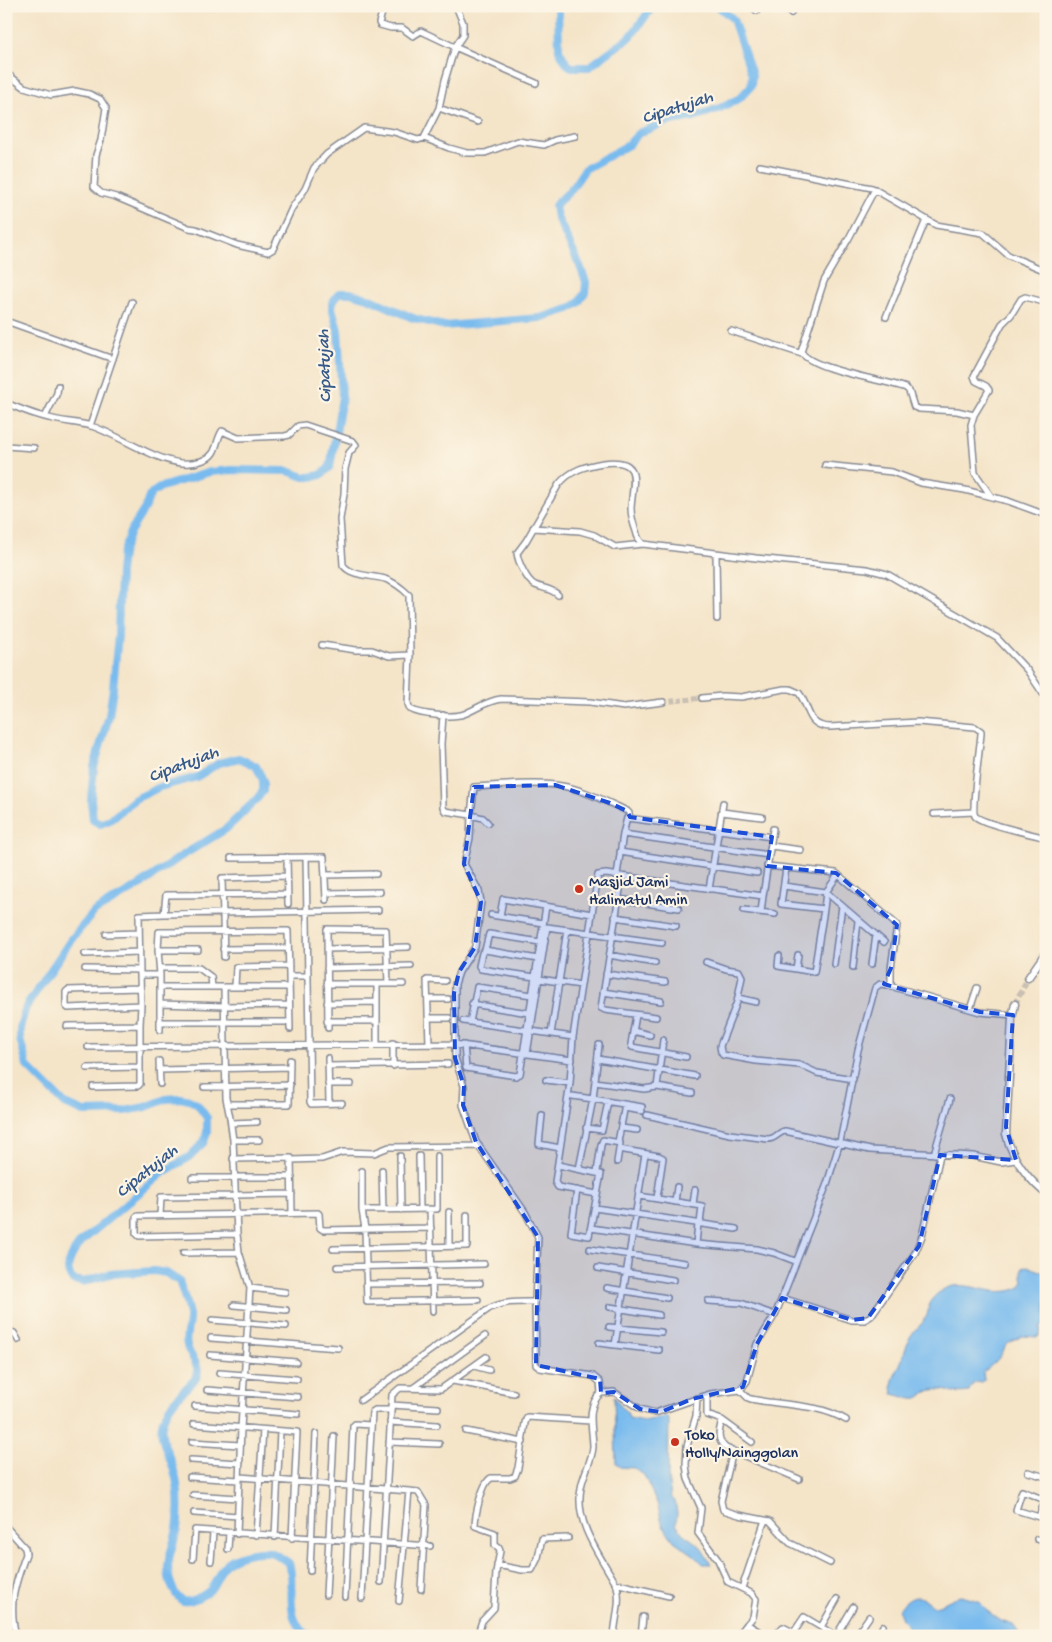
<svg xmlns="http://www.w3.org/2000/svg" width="1052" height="1642" viewBox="0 0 1052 1642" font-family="'Gochi Hand',sans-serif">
<rect width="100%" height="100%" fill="#fcf5e5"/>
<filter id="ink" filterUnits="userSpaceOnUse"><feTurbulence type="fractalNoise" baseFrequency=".02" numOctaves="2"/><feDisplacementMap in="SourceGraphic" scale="10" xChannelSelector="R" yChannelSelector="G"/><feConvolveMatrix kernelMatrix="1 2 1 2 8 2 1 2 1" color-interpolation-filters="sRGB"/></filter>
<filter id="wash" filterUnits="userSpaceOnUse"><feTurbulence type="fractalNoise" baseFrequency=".0096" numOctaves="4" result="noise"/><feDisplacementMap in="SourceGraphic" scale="20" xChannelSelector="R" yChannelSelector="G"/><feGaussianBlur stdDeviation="1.12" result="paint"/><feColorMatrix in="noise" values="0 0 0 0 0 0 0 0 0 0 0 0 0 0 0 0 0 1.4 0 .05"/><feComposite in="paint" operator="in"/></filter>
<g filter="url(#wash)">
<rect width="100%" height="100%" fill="#f4e4c8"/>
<!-- water -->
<path fill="#79bbee" stroke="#4a75a6" d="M1028 1266 1046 1274V1323L1041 1327 1040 1335 1037 1337 1022 1336 1006 1345C1001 1358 994 1364 983 1372L984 1380 981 1382 974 1383 968 1392C954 1395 945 1388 932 1390 926 1391 923 1396 918 1398 911 1399 900 1396 893 1394 890 1378 896 1376 901 1362 905 1354 906 1344 910 1337 914 1330 921 1326 925 1319 928 1315 928 1309 929 1304 932 1297 941 1290 949 1287 971 1280 994 1300 1021 1287L1023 1280 1022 1277V1269L1024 1267Z
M614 1396 622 1408 627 1412 629 1418 644 1421 665 1417 669 1419 668 1477 671 1497 675 1501 677 1513 676 1523 682 1533 700 1546 711 1564H703L694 1555 674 1541 663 1526 657 1503 644 1475 634 1468 620 1467 616 1463Z
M961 1596 979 1601 986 1610 1001 1621 1013 1625 1021 1636H922C910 1630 900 1622 899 1608 906 1602 914 1593 924 1599 927 1601 930 1605 934 1606 940 1606 953 1597 961 1596Z"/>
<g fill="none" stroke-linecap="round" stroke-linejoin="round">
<!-- river -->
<path stroke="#79bbee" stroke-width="8" d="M558 6 559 50 567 64 572 67H589L631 36 651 9 657 6
M310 1636C281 1619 297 1589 289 1563 283 1559 275 1553 269 1552 255 1551 232 1555 223 1567 218 1574 216 1583 210 1590 205 1595 189 1603 183 1601 178 1599 175 1593 173 1589 160 1560 177 1547 178 1520 179 1504 179 1486 174 1471 170 1455 159 1440 162 1424 166 1406 184 1391 196 1378 202 1365 190 1358 187 1346 184 1337 190 1325 189 1315 187 1304 183 1292 179 1281L166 1273 154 1271 110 1274 83 1282 73 1280C62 1269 73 1252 81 1242L164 1172 189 1157 204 1142 207 1132V1118L197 1104 189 1100 181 1098 166 1099 146 1107 125 1111 84 1112 65 1104 27 1066 20 1039V1028L26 1007 70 941 95 911 137 887 180 857 226 829 256 800 263 791V780L256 766 239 758 219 763 197 777 160 787 135 799 110 820 100 824 93 820 91 800 94 767 109 716 113 688 118 635 120 572 122 554 130 532 145 508 149 497 152 493 161 487 210 472 232 470 288 471 304 477H310L321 475 330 467 342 397 338 330 332 308V303L339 293H350L368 298 413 318 444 326 540 318 569 309 578 303 585 293 586 282 580 266 557 217 555 206 558 202 570 191 585 169 628 145 639 133 666 122 694 117 720 108 740 98 751 86 752 75 733 19 718 6"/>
</g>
</g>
<g filter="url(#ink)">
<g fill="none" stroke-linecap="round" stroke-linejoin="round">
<!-- minor-tunnel -->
<path stroke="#c9c0b3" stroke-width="5" stroke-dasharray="5 2.5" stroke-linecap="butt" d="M663 702 702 698"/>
<!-- tertiary-tunnel -->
<path stroke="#c9c0b3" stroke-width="6" stroke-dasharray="6 3" stroke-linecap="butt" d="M1015 1004 1028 978"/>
<!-- minor casing -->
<g stroke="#888a93" stroke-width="8">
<path id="minor" d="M384 6 379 23 380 25 391 28H402L413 36 421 31 455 47
M751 6 757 11
M781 6 791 13
M455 47 536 83
M6 73 24 87 51 95 75 91 89 94 100 99 106 108 101 140 96 155 94 187 101 193 116 197 189 228 196 229 237 245 268 252 273 249 292 208 305 189 314 168 327 154 364 128 394 132 418 140 424 138 439 108 445 80 455 47 463 35V23L456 6
M439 108 478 122
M424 138 449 148 467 153H485L518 141 544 145 555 140 575 136
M760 166 872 188 936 225 983 233 1008 255 1046 271
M875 189 849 238 824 281 801 352C814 371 883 379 906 388L909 391 914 407 919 409 957 411 974 415
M1043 257 1046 258
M886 317 926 220
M6 321 113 359
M731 331 802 354
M6 403C20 409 34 415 49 418 63 422 77 422 91 426 122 435 169 473 201 461 219 455 214 444 222 431L238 438 285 436 289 435 298 426 305 425 353 441 356 445 349 453 345 469 344 494 340 519 343 565C352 577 372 575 385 579 394 582 403 589 409 595L410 655
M45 417 57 393 58 386
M90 426 132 302
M6 446 34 448
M825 465 892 472 921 483 965 490 1008 501 1046 515
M991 496 975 473 971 425 974 415 989 390 986 386 976 381 974 376 1002 324 1011 315 1021 299 1025 297 1040 301 1046 300
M533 528 580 531 594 535 615 547 643 544
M716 553 717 619
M558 595C551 588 544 589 535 585 527 581 518 562 517 553L526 541 559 484C571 470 585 466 603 463 643 458 633 480 631 508 631 516 633 523 636 531 637 536 638 540 643 544L756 558 867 569 887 574 997 638 1027 670 1046 698
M322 645 356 650H372L389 656 410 655 408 704 410 709C421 715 453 718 464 714 477 709 486 701 501 699L590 702 624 707 663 702
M702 698 722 696 741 697 784 689H790L799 693C811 709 806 726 830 727L918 722 975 727 981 731V734C980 746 971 811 975 816 982 824 1032 834 1046 838
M443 715 441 744 443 807 445 811 471 815 470 838 464 864 479 891 481 902 475 947 459 972 455 984V1058L464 1086 463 1105 476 1142 525 1212 538 1237 535 1302 536 1365 540 1368 593 1376 600 1382 601 1393
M722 812 762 817
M934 814 973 812
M488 823 483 818 471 815 474 787C500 786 528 782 555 785 579 787 605 801 627 811L629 813V818
M623 834 769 855
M771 846 801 850
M620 852 757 873
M287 857 288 904
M306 857 310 1102 311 1104 342 1103
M231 858 324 857 326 900
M767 866 836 873 897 925 891 968V986
M325 875 376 874
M617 875 623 834 627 818 772 837
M784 886 826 892 884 942
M709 889 723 803
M620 890 601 1008 605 1010 656 1017
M326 893 380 892
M287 894 166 895 164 914 378 910
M618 899 679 908
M824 909 826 892 838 875
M744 910 775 914
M761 912 763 896
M164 914 139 915 140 975H160L158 950 159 932 286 931H288L289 976H308
M491 915 543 923
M500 916 503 899 592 914
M615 917 676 926
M106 934 139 933
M223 949 288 948
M327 949 408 947
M158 950H198
M485 950 538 959
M85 954 139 952
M609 955 655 963
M779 956 778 966 814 972 824 909 781 904 786 868
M224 957 222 878 287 876
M706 962 726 969 739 971 742 977 737 1002 720 1046 721 1052 723 1055 756 1061 800 1065 817 1073 853 1079
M834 964 842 906
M872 964 876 935
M853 967 858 921
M160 968H199L211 977 212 987
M327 968 411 966
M85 969 140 970
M796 969 798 955
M606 974 665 982
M140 975 141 1005
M160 975V1030
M289 976 290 1029
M535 977 481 969 479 966 482 953 485 950 489 934 540 942
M539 979 581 985
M327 984H403
M377 984V1043
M160 987H289
M235 987 236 967 289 966
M603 992 661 1001
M738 998 756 1002
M428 999H448
M327 1003 376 1002
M160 1004 224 1006 289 1005
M472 1004 529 1013
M970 1009 977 988
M636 1015 631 1044 632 1047 686 1057
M429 1018H449
M327 1021H377
M463 1021 573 1037
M160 1022H289
M470 1022 477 987 532 995
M140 1025 141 1005 68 1008 66 1006V992L68 990 140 988
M67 1026 140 1025V1084L138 1086 93 1087
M328 1028 327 929 386 930 388 984
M633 1031 650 1035
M551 1034 567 930
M393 1043V1066
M429 1044 427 980 445 981
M464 1045 466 1068 516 1076 520 1074 546 906
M88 1047 225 1046 224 987
M527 1054 547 927 662 943
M328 1058 329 1103
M598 1059 695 1076
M159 1061 160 1084
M328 1066 448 1064
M87 1068 140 1067
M159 1070 290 1067
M546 1080 570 1083
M595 1082 644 1089 657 1087 692 1093
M328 1084H351
M204 1087 290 1085
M657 1087 663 1040
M572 1096 593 1099 599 1045
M227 1104H289L290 1060
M624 1108 642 1111
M542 1115 539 1144 560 1148
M647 1115 730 1134 768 1139C776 1139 778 1132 785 1131L870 1150 973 1156 1001 1162 1016 1160
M231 1123 257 1122
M586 1128 602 1130 608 1102
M621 1128 637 1130
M233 1140H259
M618 1142 625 1105
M619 1149 659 1156 663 1158 657 1198
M645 1154 615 1345 659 1350
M934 1154 950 1099
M400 1156 401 1210
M419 1156 420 1209
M233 1159 291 1158 292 1213
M291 1160 322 1159 343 1152 374 1153 389 1147 479 1146
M558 1165 601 1174 589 1236 571 1233 577 1190
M579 1169 593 1099 642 1107
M382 1170 383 1210
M362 1171V1210L365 1229 367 1302 478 1300
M597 1172 601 1145 603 1140 620 1143 617 1162
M234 1177H292
M192 1178H234
M597 1194 558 1187 555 1182 570 1083 573 1037 598 875 606 874 763 896 773 829
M235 1195 292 1194
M639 1196 702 1206 700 1224
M675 1202 677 1187
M693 1204 695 1190
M595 1208 736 1229
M430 1209 433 1311
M362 1210 437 1209V1156
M449 1212V1246
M160 1215 161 1197 235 1196
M591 1228 696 1244 757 1249 774 1253 795 1261
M237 1234 139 1236 136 1233V1217L138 1216 318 1213 319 1214 320 1228 323 1230 431 1228
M696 1244 698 1224
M333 1249 467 1246V1215
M590 1249 685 1263
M183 1253 239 1252
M337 1267 484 1264
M598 1268 673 1280
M366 1284 480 1283
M250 1288 285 1292
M607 1288 667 1298
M782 1298 852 1320H864L871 1316 915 1253 922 1236 940 1155
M708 1301 741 1303 775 1315
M234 1305 286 1310
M610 1307 659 1315
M212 1320 286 1326
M609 1327 661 1332
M6 1331 14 1333 18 1340
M211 1338 338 1348
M599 1343 615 1345
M210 1355 296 1362
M474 1366 489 1370
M219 1373 297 1379
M453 1381 514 1393
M413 1388 485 1336
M207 1390 298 1397
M740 1390 748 1398 751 1399C784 1406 817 1403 846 1420
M707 1395V1415L722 1420 752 1442
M697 1398 696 1416 687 1446 686 1465 688 1479 701 1508 698 1533 718 1560 728 1582 751 1593 756 1599 753 1617 747 1624
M361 1400 490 1308C505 1301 519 1302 535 1302
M391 1405 438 1408
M195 1406 298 1414
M722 1420C719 1431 716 1440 726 1448L799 1479
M390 1422 437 1425
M194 1424 297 1432 292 1538
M466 1431 523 1442
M192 1442 240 1445
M389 1442 439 1444
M733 1451 721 1501 723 1510 739 1515 770 1521 790 1543 830 1563
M191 1460 240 1463
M1028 1472 1046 1477
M190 1477 239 1480
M240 1477 409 1491 399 1601
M409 1491 418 1492 426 1505 421 1589
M193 1495 238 1498
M1045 1500 1022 1491 1016 1510 1039 1517 1046 1498
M194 1513 238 1516
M1044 1524 1046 1525
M6 1527 25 1548 26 1554C15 1584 8 1603 16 1636
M237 1534 241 1428 250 1288 239 1252 237 1234 233 1140 230 1118 226 1098 225 1046 454 1044 572 1060
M256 1535 263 1430
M275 1537 280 1431
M1037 1539 1046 1542
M228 1549 229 1533
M193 1559 195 1530 430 1546
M211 1561 213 1532
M497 1565 522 1570H532L538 1558 542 1539 568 1538
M310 1571 316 1434
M381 1582 392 1395 400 1388 441 1389 486 1357
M615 1583 669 1596
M742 1588 765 1520
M326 1595 334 1436
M345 1597 353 1426 355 1424 371 1425
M362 1598 372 1412 375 1410H391
M821 1627 837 1599
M794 1632 804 1617 836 1636
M477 1636 482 1621 494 1608 496 1572 500 1551 499 1548 495 1545V1533L475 1526C475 1515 482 1483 491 1478H510L515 1476 518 1468 525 1423 527 1417 591 1421
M614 1636C615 1619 621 1603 617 1586 601 1556 574 1524 581 1488 583 1474 592 1461 593 1447 593 1429 585 1407 601 1393L614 1392 640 1409 655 1413 710 1394 740 1390 747 1381 757 1344 775 1315 782 1298 827 1184 840 1142 858 1050 875 988 880 984 887 985 980 1012 1013 1015
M641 1636 643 1617
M738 1636 747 1624 766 1636
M775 1636 783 1627 801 1636
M836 1636 853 1607
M856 1636 869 1617
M877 1636 883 1626
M897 1636 899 1632"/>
</g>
<!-- tertiary casing -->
<g stroke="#888a93" stroke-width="9">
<path id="tertiary" d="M1028 978 1046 952
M1015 1004 1012 1018 1006 1134C1012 1159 1027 1178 1046 1194"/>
</g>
<!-- minor -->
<use href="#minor" stroke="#fff" stroke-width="5"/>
<!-- tertiary -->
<use href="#tertiary" stroke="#fff" stroke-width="6"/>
</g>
</g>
<!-- marked area -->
<path fill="#1d4ed8" fill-opacity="0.2" stroke="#1d4ed8" stroke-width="4" stroke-dasharray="10 6" stroke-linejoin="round" d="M555 785 610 803 627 811 630 817 772 837 767 866 836 873 897 925 891 968 884 984 980 1012 1013 1015 1006 1127 1016 1160 940 1155 919 1246 868 1318 852 1320 782 1298 757 1344 743 1387 692 1399 661 1412 640 1409 614 1392 601 1393 600 1379 536 1365 538 1237 476 1142 463 1105 464 1086 455 1058 454 993 459 972 475 947 481 902 464 864 474 787Z"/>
<!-- markers -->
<g fill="#c8321e" stroke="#fcf5e5" stroke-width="2">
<circle cx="579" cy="889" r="5"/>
<circle cx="675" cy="1442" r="5"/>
</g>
<g text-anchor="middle" stroke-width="4.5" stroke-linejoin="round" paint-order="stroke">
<!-- poi labels -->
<g font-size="16" fill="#1b2f5e" stroke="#fcf5e5" text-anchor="start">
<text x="589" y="886">Masjid Jami<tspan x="589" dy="18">Halimatul Amin</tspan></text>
<text x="685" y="1439">Toko<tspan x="685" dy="18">Holly/Nainggolan</tspan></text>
</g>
<!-- water labels -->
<g font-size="18" font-style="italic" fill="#375989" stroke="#fcf5e5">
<text transform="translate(677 106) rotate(-18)" y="6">Cipatujah</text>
<text transform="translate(323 366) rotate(-92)" y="6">Cipatujah</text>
<text transform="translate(183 763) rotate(-21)" y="6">Cipatujah</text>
<text transform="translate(146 1170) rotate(-39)" y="6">Cipatujah</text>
</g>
</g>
<!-- margin -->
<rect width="1052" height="1642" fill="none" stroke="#fcf5e5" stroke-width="25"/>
</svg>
